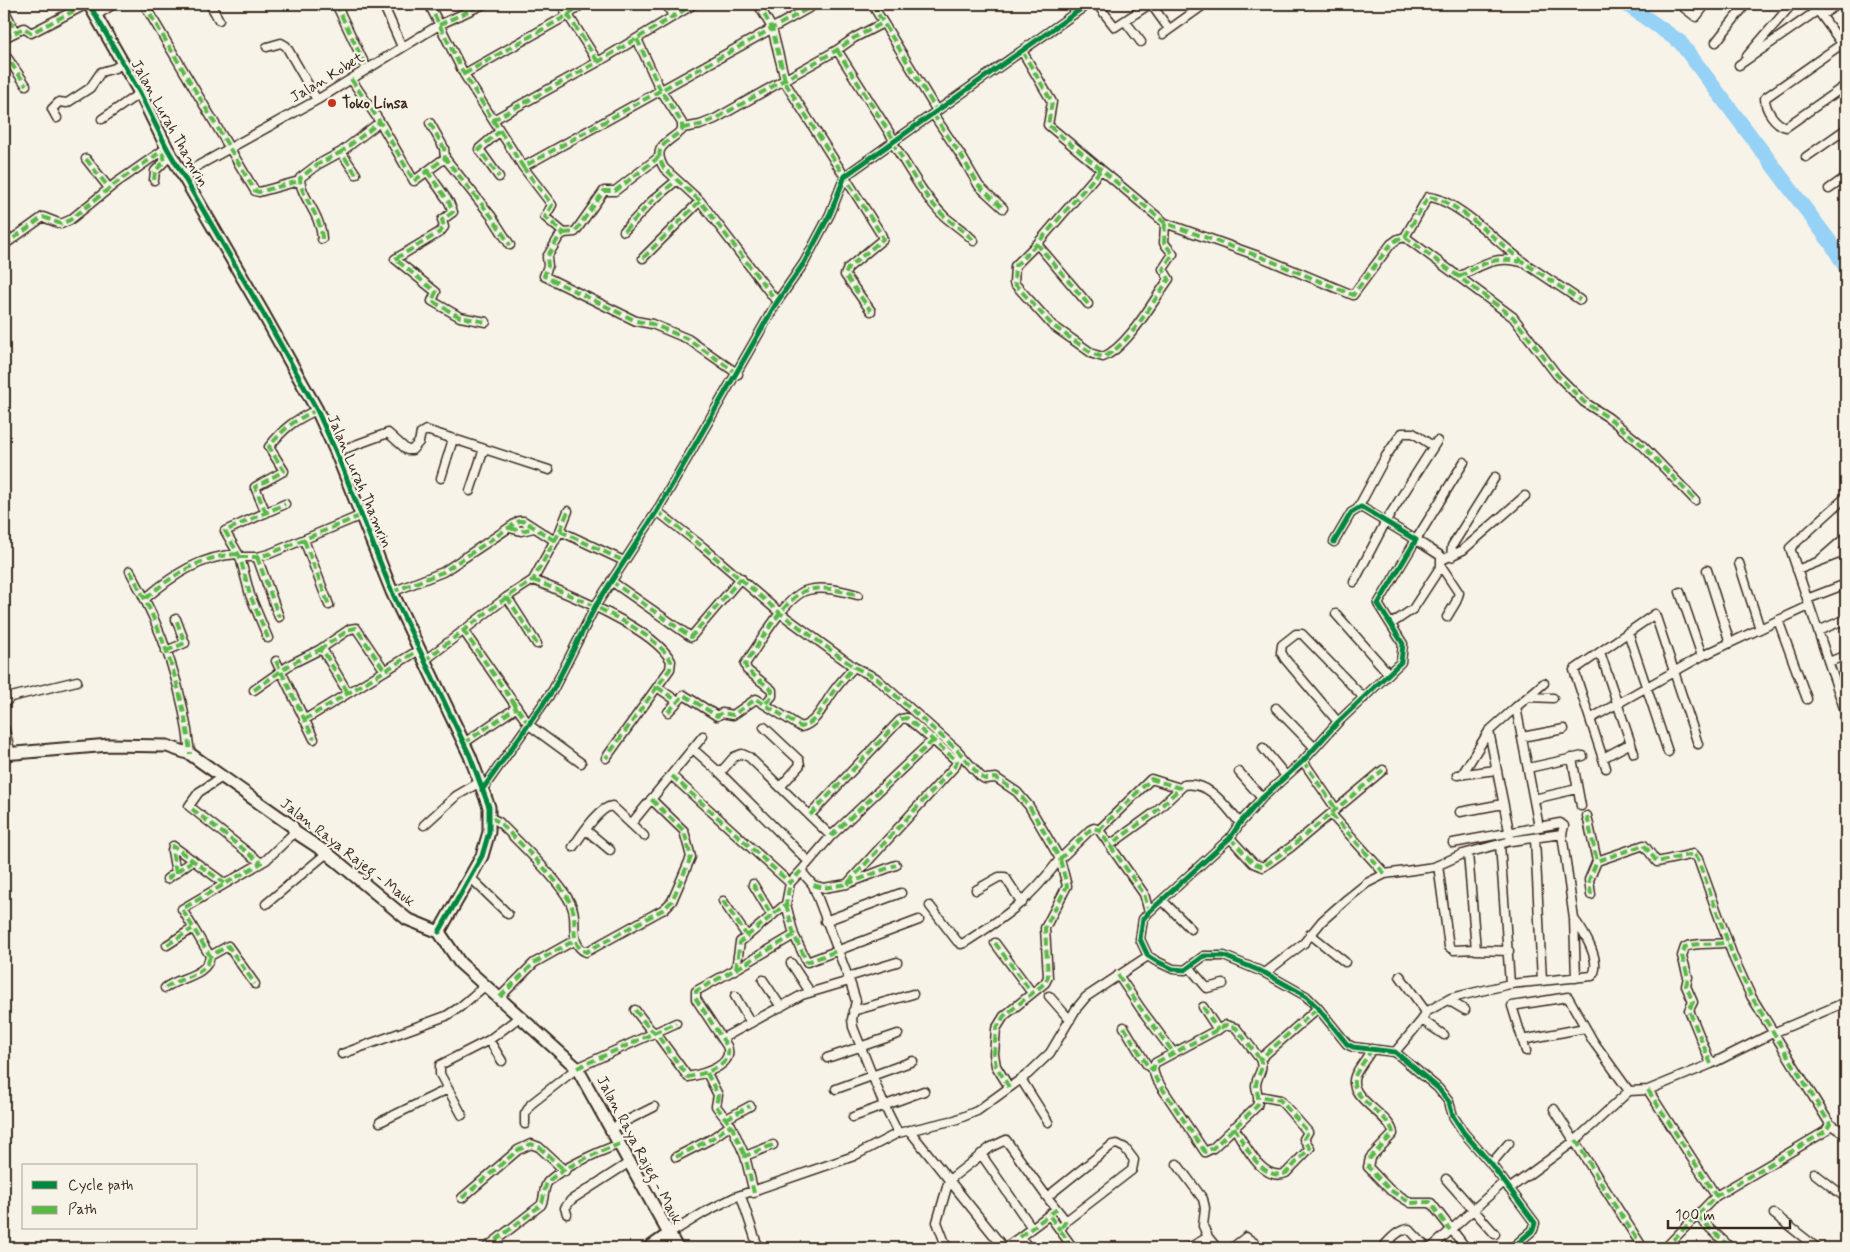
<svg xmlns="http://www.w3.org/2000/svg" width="1850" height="1252" viewBox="0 0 1850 1252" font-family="Mynerve,sans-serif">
<rect width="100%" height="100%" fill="#f7f3e8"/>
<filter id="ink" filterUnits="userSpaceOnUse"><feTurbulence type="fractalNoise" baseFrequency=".02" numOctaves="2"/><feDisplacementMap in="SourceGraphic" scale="10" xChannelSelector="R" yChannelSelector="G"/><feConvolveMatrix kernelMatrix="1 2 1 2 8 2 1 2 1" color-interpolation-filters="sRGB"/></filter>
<g filter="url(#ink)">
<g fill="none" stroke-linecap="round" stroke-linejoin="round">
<!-- river -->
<path stroke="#96d1f6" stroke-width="15" d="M1626 4 1680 42 1831 243 1846 268"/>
<!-- street casing -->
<g stroke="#3b2a1e" stroke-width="11">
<path id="street" d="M144 4 255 191 259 192 299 181
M210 4 219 20
M336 4 367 69
M383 4 402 47
M429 4 464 74 493 120 598 62 694 4
M561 4 598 62
M666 4 673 16
M758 4 772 28 786 84 881 234 883 239 848 268 845 275 871 311
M872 4 937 111
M1097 4 1115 27 1150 4
M1151 4 1169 29
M1679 4 1696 17 1706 4
M1813 4 1846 49
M4 9 15 31
M97 15 114 4
M1822 15 1838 4
M1125 21 1141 42
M1163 34 1205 4
M4 38 24 28 31 33 87 4
M637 39 660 89 682 123V130C668 143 651 146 664 168L700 201 777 302
M1846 41 1765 98C1765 110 1775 124 1786 127L1846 85
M1716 42 1746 4
M267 47 281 43 286 46 317 100
M837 50 894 140
M1022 51 1052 102 1048 125 1165 223 1261 257 1353 295 1391 244 1398 239 1405 237 1513 317 1557 375 1584 402 1609 418 1641 444 1695 500
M4 53 26 85
M1747 56 1792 4
M1739 65 1818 10
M464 74 568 15 582 4
M351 79 380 122 414 181 445 158 492 217 510 245
M933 114 962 157 979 186 1003 208
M57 118 52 109 59 102 67 103 90 88 101 72 115 68 123 63
M102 119 140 93
M493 120 500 131 479 149 499 177
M430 123 444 148 445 158
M683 128 700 125 715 119 837 50 854 38 883 23
M500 131 523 167
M892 142C908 166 923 196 944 216 954 225 965 231 974 241
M1806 157 1846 129
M86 159 109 188
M427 171 449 202 453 212 442 220 444 227 440 232 395 259 436 292 432 301 460 317 486 322
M183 174 317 100 439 25 484 4
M356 174 341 152 380 122
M154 180 155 171 165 161 162 151 165 149
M1829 189 1846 177
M624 231 652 201 677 180
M564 233 575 232 604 191H615L659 157
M1405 237 1428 197C1456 198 1502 247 1526 264 1544 276 1562 288 1580 300
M322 239C321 213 300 197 300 178L317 165 341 152
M1037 244 1015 266 1014 283 1052 325 1093 354 1103 357C1128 347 1153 301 1169 279L1163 269 1173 254 1164 243 1165 223
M4 245 43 217 61 224 70 220 116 183 162 151
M643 258 700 201
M1459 277C1481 265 1496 255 1521 262
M1088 304 1037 244 1100 171
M738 374 688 339 652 324 636 321 544 276 548 266 547 257 559 237 564 233 545 217 552 205 523 167 816 4
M336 452 388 433 407 450H412L419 442 421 433 426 430 549 470
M441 478 453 439
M470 491 484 449
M1846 497 1790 548 1846 714
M1358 508 1386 456 1402 433H1413L1433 446
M657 511 703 547 780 613 854 667 876 678 957 750 980 776 985 779 996 778 1017 792 1029 806 1060 859 1090 830 1094 828 1099 830 1144 894 1149 912
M266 513 255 487 284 471 269 447C284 428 294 420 317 410
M510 528 521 531 534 528
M560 531 624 561
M304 540 329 605
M1334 542 1351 513 1361 507 1416 540 1378 604 1403 644 1401 662 1338 722 1303 761 1262 798 1240 823 1230 838 1149 912 1143 919 1140 939 1148 956 1156 961 1173 969 1185 970 1204 956H1224L1265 973 1306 996 1318 1008 1347 1044 1353 1047 1395 1052 1438 1088 1449 1102 1453 1116 1464 1133 1491 1164 1535 1223 1533 1230 1512 1248
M240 557H257L269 554 362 515
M257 557 279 617
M1451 557 1452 546 1495 477
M1821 559 1846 537
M1442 560 1463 550 1525 496
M1739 563 1760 629
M1441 566 1459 593 1456 602 1447 617
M1707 570 1730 643
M1797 570 1846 551
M130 571C161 626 184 690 190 754
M533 580C568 594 654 628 671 661L670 669 606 758
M611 581 691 637 741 578
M1354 582 1386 521 1437 441
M392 592 443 572 519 521H524L555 541
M1680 592 1702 656
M507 597 537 644
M146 598C173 575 201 556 238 554
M1807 599 1846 584
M1336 614 1389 674
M1778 620 1807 699
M1391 624 1413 609 1441 566V556L1416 540 1464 462
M463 630 529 725 581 763
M1818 631 1846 619
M1628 632 1668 752
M268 638 250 595 240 557 225 531 285 504
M319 650 350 629 356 628 385 671
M166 651 185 643 176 619
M1600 652 1634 753
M276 661 314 739
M424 661 507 597 533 580 560 531 568 511
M1829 662 1846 655
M657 687 677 701
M254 690 291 664 319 650 324 652 348 693
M1529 697 1553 698
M4 703 11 697 77 681
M766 703 772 696V690L747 670 745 664C759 645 786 595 808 590 824 586 842 591 858 595
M1276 708 1314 747
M668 712 684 695 717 716 722 713 733 715 756 699 801 727C817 723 824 704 833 692 839 683 847 675 854 667
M1590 719 1702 656 1809 606
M304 720 419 650
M1338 722 1285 659 1281 652 1282 645 1296 634H1302L1364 698
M4 727 11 754
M764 727 799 760 800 765 781 786
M1489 731 1510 836
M1522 737 1564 729
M464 743 517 707
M1263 748 1286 776
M693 749 720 773
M1572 758 1581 806
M1603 758 1631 743
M1303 761 1336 809
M1528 768 1583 756
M1606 768 1574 670 1655 614 1698 744
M1239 772 1262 798
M1463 773 1489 731 1516 707
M1457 775 1496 770
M224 776 199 792 189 806 261 863
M672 776 790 883 801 871
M482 790 553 690 596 605 657 511 777 302 804 263 830 214 845 176 1088 4
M1534 799 1577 789
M1460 812 1503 804
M1331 814 1385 874
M810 815 901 719 907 718 957 761 955 766 847 884 824 888 813 885
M1587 816 1597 861 1644 845 1657 862 1694 854 1698 859 1734 959 1751 996 1830 1124 1846 1134
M491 818 499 822C517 841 567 886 573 910 577 924 569 945 586 952L664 909 672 901 691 857 684 831 651 799
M631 824 703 736
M424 825 456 796 480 782
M1539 827 1516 707 1544 683
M586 830 610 850
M1099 830 1151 779 1180 788
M1230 838 1253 863 1263 867 1291 847 1383 770
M1535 838 1542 981
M1453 843 1560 823 1564 826 1562 834 1574 919 1576 978
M1110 845 1154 813 1184 785C1210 781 1225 806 1240 823
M573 847C581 836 599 807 612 806L644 836
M1468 853 1476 950 1509 951
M808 861 720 773 734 757 742 754 749 757 831 836
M1438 865 1449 947 1454 950 1475 949
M176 873 172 851 173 846 224 883
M471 878 508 914
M167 879 193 860
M849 883 896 865
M753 884 772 916
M976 890 999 877H1005L1022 903
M1591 895 1589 880 1597 861
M1162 900 1191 929
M723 901 747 936
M266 904 327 853
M786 904 794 935 807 962 919 920
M930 906 957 941 961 944 964 943C1007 916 1029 900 1060 859
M825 921 901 893
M1310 934 1345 962
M995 943 1032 993
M167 945 192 929
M791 963 810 992
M1190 968 1207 988 1223 984
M736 969 794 935
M1265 973 1304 943 1322 921 1347 899 1367 883 1385 874 1434 867 1463 854 1511 841 1562 834
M1118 975 1141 1009 1173 1052
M1400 976 1426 1012
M848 977 897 962
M763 980 781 1007
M255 984 228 946 210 956 182 909 266 860 295 832
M1510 984 1592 976C1603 962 1583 931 1574 919
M165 988C178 977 207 977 210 956
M735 996 751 1023
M1049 996 1070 1020
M500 997 534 963 575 940
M1448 1000 1465 1010
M1203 1007 1218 1030
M635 1010 649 1028 658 1036 688 1077C703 1074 735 1066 727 1046L696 999V991L736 969 740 942 786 904 790 883
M853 1011 913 994
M1422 1020 1444 1035
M1124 1027 1147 1065 1153 1070
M723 1038 802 995 849 981
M489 1040 502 1061
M1522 1040 1585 1028
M1372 1049C1367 1058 1359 1067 1355 1076 1346 1098 1393 1116 1393 1134L1370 1158 1368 1167 1390 1190 1411 1203H1431L1466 1248
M1526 1051 1512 1006 1568 997 1593 1041 1629 1091
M1395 1052 1422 1020 1426 1012 1451 998 1510 984 1500 844
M342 1054 446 1016 460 1007 486 985
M827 1058 898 1034
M1260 1059 1236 1028 1226 1025 1155 1063 1153 1070 1156 1079 1205 1152 1213 1148 1257 1106C1260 1099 1257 1094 1256 1086 1256 1075 1265 1071 1260 1059L1318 1008
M1711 1064 1689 1010 1693 1002 1686 986 1688 977 1682 956 1685 947C1700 941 1713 946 1728 942
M707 1073 718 1095 716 1106 732 1127 745 1156
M1021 1079 1048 1122
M1009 1087 996 1066 994 1054 996 1029 1004 1016 1045 983 1048 977 1045 928 1067 886 1060 859
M836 1089 913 1061
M1648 1090 1716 1196
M1554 1109 1643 1248
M462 1115 440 1074V1065L489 1040 521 1016
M853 1117 924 1091
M726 1119 750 1106
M380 1122 448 1089
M525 1124V1114L531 1104 577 1068 676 1023
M1234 1127C1244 1143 1262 1183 1286 1173L1310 1148 1304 1139 1308 1132 1280 1100 1259 1096
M612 1128 654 1107
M909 1130 949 1180 937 1222 947 1248
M898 1133 884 1105 853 1027 852 1019 856 1001 851 985 813 885 801 871 831 836 939 734
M981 1154 1032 1228
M676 1157 711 1139 731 1125
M1177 1164 1203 1199 1205 1208 1203 1226 1208 1237 1217 1248
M1491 1164 1509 1143
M1814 1173 1846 1198
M1446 1179 1495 1234
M1509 1189 1576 1140 1629 1091 1648 1090 1711 1064 1773 1033 1846 1002
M754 1193 745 1156 773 1145
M741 1196 757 1244
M462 1198 518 1150 531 1144 539 1147 565 1171
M1051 1213 1049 1215 1060 1230
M567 1214 565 1208 571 1200 630 1162
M1774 1214 1817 1248
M1697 1216 1731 1248
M1066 1221 1047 1197 1112 1145 1117 1144 1125 1148 1134 1160 1132 1170 1066 1221 1060 1230 1073 1248
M669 1234 705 1212 735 1197 854 1156 898 1133 955 1120 977 1111 1028 1074 1050 1053 1076 1009 1086 997 1148 956
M1020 1237 1049 1215
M486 1248 541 1205C545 1198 543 1190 547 1183 558 1169 603 1150 620 1144
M1004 1248 949 1180 991 1147 1006 1140 1047 1197
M1004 1248 1020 1237 1029 1248
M1189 1248 1208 1237
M1232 1248 1246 1237 1262 1248
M1382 1248C1389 1241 1398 1229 1409 1229L1427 1248
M1431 1248 1504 1182
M1665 1248 1716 1196 1826 1131 1830 1124"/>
</g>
<!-- secondary casing -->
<g stroke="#3b2a1e" stroke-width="15">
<path id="secondary" d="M89 4 140 93 167 148 263 313 317 410 336 452 392 592 470 756 489 807V832L482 856 439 932
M4 754 109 745 167 746 190 754 292 826 295 832 327 853 407 919 439 932 460 963 577 1068 677 1248
M649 1248 669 1234"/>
</g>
<!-- street -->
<use href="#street" stroke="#f7f3e8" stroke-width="8"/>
<!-- secondary -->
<use href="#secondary" stroke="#f7f3e8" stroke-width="11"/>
<!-- quiet -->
<path stroke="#58b947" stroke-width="4" stroke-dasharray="8 4" stroke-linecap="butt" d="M144 4 255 191 259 192 299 181
M336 4 367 69
M429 4 464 74 493 120 598 62 694 4
M561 4 598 62
M666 4 673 16
M758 4 772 28 786 84 881 234 883 239 848 268 845 275 871 311
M872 4 937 111
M4 9 15 31
M439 25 484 4
M4 38 24 28 31 33 87 4
M637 39 660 89 682 123V130C668 143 651 146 664 168L700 201 777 302
M837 50 894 140
M1022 51 1052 102 1048 125 1165 223 1261 257 1353 295 1391 244 1398 239 1405 237 1513 317 1557 375 1584 402 1609 418 1641 444 1695 500
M4 53 26 85
M464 74 568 15 582 4
M351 79 380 122 414 181 445 158 492 217 510 245
M933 114 962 157 979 186 1003 208
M493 120 500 131 479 149 499 177
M430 123 444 148 445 158
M683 128 700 125 715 119 837 50 854 38 883 23
M500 131 523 167
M892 142C908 166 923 196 944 216 954 225 965 231 974 241
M86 159 109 188
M427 171 449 202 453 212 442 220 444 227 440 232 395 259 436 292 432 301 460 317 486 322
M356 174 341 152 380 122
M154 180 155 171 165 161 162 151 164 150
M624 231 652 201 677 180
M564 233 575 232 604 191H615L659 157
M1405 237 1428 197C1456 198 1502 247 1526 264 1544 276 1562 288 1580 300
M322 239C321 213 300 197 300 178L317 165 341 152
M1037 244 1015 266 1014 283 1052 325 1093 354 1103 357C1128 347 1153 301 1169 279L1163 269 1173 254 1164 243 1165 223
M4 245 43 217 61 224 70 220 116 183 162 151
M643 258 700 201
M1459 277C1480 265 1496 255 1520 262
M1088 304 1037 244 1100 171
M738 374 688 339 652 324 636 321 544 276 548 266 547 257 559 237 564 233 545 217 552 205 523 167 816 4
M657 511 703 547 780 613 854 667 876 678 957 750 980 776 985 779 996 778 1017 792 1029 806 1060 859 1090 830 1094 828 1099 830 1144 894 1149 912
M266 513 255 487 284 471 269 447C284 428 294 420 317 410
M510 528 521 531 534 528
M560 531 624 561
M304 540 329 605
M240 557H257L269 554 362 515
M257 557 279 617
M130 571C161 626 184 690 190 754
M533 580C568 594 654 628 671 661L670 669 606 758
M611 581 691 637 741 578
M392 592 443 572 519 521H524L555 541
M507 597 537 644
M146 598C173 575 201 556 238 554
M463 630 529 725
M268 638 250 595 240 557 225 531 285 504
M319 650 350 629 356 628 385 671
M166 651 185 643 176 619
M276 661 314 739
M424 661 507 597 533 580 560 531 568 511
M657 687 677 701
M254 690 291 664 319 650 324 652 348 693
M766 703 772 696V690L747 670 745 664C759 645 786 595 808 590 824 586 842 591 858 595
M668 712 684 695 717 716 722 713 733 715 756 699 801 727C817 723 824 704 833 692 839 683 847 675 854 667
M304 720 419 650
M464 743 517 707
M1303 761 1336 809
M672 776 790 883 801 871
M192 809 261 863 182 909 210 956 228 946 255 984
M1331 814 1385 874
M810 815 901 719 907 718 957 761 955 766 847 884 824 888 813 885
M1587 816 1597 861 1644 845 1657 862 1694 854 1698 859 1734 959 1751 996 1830 1124 1826 1131 1716 1196 1665 1248
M491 818 499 822C517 841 567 886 573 910 577 924 569 945 586 952L664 909 672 901 691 857 684 831 651 799
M1099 830 1151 779 1180 788 1154 813 1110 845
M831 836 937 737
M1230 838 1253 863 1263 867 1291 847 1383 770
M176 873 172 851 173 846 224 883
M167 879 193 860
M753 884 772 916
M847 884 896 865
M1591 895 1589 880 1597 861
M723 901 747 936
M786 904 794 935 807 962 837 951
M995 943 1032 993
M167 945 192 929
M736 969 794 935
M1118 975 1141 1009 1173 1052
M165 988C178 977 207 977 210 956
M500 997 534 963 575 940
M1203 1007 1218 1030
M635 1010 649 1028 658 1036 688 1077C703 1074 735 1066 727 1046L696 999V991L736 969 740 942 786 904 790 883
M1124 1027 1147 1065 1153 1070
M1372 1049C1367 1058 1359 1067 1355 1076 1346 1098 1393 1116 1393 1134L1370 1158 1368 1167 1390 1190 1411 1203 1430 1202 1450 1230
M1260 1059 1236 1028 1226 1025 1155 1063 1153 1070 1156 1079 1205 1152 1213 1148 1257 1106C1260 1099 1257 1094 1256 1086 1256 1075 1265 1071 1260 1059L1318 1008
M1711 1064 1689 1010 1693 1002 1686 986 1688 977 1682 956 1685 947C1700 941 1713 946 1728 942
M577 1068 676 1023
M707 1073 718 1095 716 1106 732 1127 745 1156
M1009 1087 996 1066 994 1054 996 1029 1004 1016 1045 983 1048 977 1045 928 1067 886 1060 859
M1648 1090 1716 1196
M726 1119 750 1106
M1234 1127C1244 1143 1262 1183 1286 1173L1310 1148 1304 1139 1308 1132 1280 1100 1259 1096
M1576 1140 1606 1192 1643 1248
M676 1157 711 1139 731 1125
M754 1193 745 1156 773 1145
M462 1198 518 1150 531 1144 539 1147 565 1171
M1057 1209 1049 1215 1060 1230
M1697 1216 1731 1248
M1066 1221 1060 1230 1073 1248
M1020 1237 1049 1215
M486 1248 541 1205C545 1198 543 1190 547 1183 558 1169 603 1150 620 1144"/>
<!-- cycleway casing -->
<g stroke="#f7f3e8" stroke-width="8">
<path id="cycleway" d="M89 4 140 93 167 148 263 313 317 410 336 452 392 592 470 756 489 807V832L482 856 439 932
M1334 542 1351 513 1361 507 1416 540 1378 604 1403 644 1401 662 1338 722 1303 761 1262 798 1240 823 1230 838 1149 912 1143 919 1140 939 1148 956 1156 961 1173 969 1185 970 1204 956H1224L1265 973 1306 996 1318 1008 1347 1044 1353 1047 1395 1052 1438 1088 1449 1102 1453 1116 1464 1133 1491 1164 1535 1223 1533 1230 1512 1248
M482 790 553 690 596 605 657 511 777 302 804 263 830 214 845 176 1088 4"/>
</g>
<!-- cycleway -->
<use href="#cycleway" stroke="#00873e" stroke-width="5"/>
</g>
</g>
<!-- markers -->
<circle fill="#c8321e" stroke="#f7f3e8" stroke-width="2" cx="332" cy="103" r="5"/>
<g text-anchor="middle" stroke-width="4.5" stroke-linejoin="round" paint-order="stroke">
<!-- street labels -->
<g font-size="15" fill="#3b2a1e" stroke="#f7f3e8">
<text transform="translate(327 77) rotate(-31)" y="5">Jalan Kobet</text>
<text transform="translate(170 123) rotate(61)" y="5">Jalan Lurah Thamrin</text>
<text transform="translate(360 481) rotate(67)" y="5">Jalan Lurah Thamrin</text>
<text transform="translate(348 852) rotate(38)" y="5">Jalan Raya Rajeg - Mauk</text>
<text transform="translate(640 1150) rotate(62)" y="5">Jalan Raya Rajeg - Mauk</text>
</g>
<!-- poi labels -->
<g font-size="15" font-weight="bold" fill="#3b2a1e" stroke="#f7f3e8" text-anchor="start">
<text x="342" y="108">Toko Linsa</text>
</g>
</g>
<!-- margin -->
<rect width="1850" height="1252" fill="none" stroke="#f7f3e8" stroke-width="20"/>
<rect x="10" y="10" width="1830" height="1232" fill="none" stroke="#3b2a1e" stroke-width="2" filter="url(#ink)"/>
<!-- legend -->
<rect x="22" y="1164" width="175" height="65" fill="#f7f3e8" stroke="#aca397"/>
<rect x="32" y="1181" width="25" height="8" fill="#00873e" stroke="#aca397"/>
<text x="68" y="1190" font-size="15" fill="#3b2a1e">Cycle path</text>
<rect x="32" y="1206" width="25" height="8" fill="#58b947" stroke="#aca397"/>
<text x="68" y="1214" font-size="15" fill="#3b2a1e">Path</text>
<!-- scale -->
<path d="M1668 1220v8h122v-8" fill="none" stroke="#3b2a1e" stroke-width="2.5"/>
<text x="1675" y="1220" font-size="15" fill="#3b2a1e" stroke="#f7f3e8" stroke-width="4" paint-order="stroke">100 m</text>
</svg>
